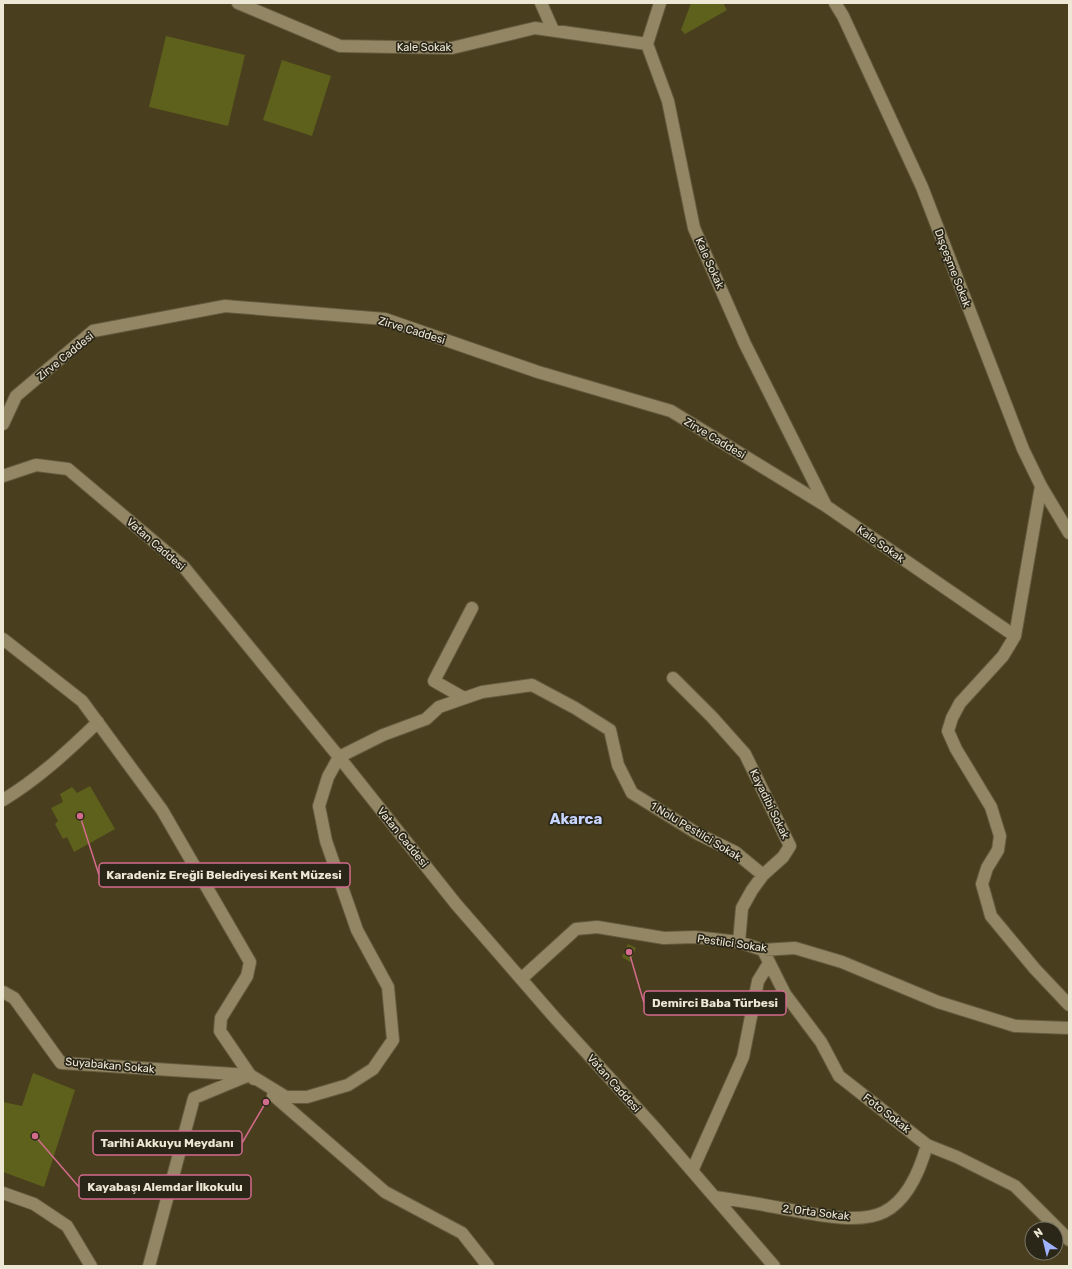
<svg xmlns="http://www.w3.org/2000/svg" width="1072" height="1269" viewBox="0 0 1072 1269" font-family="Rubik,sans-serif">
<rect width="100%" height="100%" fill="#493e1e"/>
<!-- building -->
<path fill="#5e611c" d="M691 3H723L727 10 685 34 681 30Z
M166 36 245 55 228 126 149 107Z
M282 60 331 76 312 136 263 120Z
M90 786 115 829 74 852 67 837 63 839 55 824 58 821 51 808 63 802 60 794 72 787 77 793Z
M628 944 636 948 630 962 622 957Z
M33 1073 75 1090 44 1187 3 1172V1102L22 1106Z"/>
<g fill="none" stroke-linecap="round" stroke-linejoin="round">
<!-- minor casing -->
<g stroke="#645b3e" stroke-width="14">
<path id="minor" d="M238 3 340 46 452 48 535 28 647 44
M541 3 553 30
M835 3 843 16 922 187 1023 449 1041 486 1069 533
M647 44 668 101 694 228 745 344 826 506
M647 44 660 3
M3 424 16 396 93 331 225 306 385 319 538 372 671 411 826 506 1015 636 1041 486
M3 476 36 465 68 469 183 566 339 757 456 904 555 1018 655 1128 774 1266
M1015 636 1003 656 960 703 952 718 948 731 956 749 991 807 1000 836 998 850 987 868 982 884 991 916 1035 969 1069 1005
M3 639 82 701 162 810 250 962 247 976 221 1018 220 1031 250 1075 254 1079
M673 678 712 717 745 754 790 846 783 857 763 875 752 890 742 908 739 942
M464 698 434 681 472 608
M3 800C38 779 68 751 98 722
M763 950 785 994 821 1042 839 1076 927 1145 957 1157 1015 1186 1069 1240
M521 979 576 929 597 927 664 938 695 937 739 942 763 950 795 948 842 962 938 1002 1015 1026 1069 1028
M3 992 14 998 61 1063 250 1075 286 1097H307L348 1085 373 1069 393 1040 388 987 357 930 326 841 319 806 328 777 339 757 383 735 426 719 439 707 482 692 532 685 575 708 610 730 618 765 632 793 698 834 735 852 763 875
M273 1095 385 1192 462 1233 488 1266
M692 1171 743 1057 758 981 769 963
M3 1193 34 1204 67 1226 91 1266
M715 1197C735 1200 755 1203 775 1207 804 1212 857 1226 884 1212 908 1200 920 1170 927 1145
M149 1266 194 1098 247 1076"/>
</g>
<!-- minor -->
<use href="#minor" stroke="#928664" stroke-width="12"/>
</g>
<g text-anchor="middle" stroke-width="3.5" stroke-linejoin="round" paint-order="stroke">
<!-- street labels -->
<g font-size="11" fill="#ede7d5" stroke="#2a2618">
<text x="424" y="51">Kale Sokak</text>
<text transform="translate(710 263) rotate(66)" y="4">Kale Sokak</text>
<text transform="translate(953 268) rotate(69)" y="4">Dışçeşme Sokak</text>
<text transform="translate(412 330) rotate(17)" y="4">Zirve Caddesi</text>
<text transform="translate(65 356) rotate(-39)" y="4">Zirve Caddesi</text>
<text transform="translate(715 438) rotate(31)" y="4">Zirve Caddesi</text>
<text transform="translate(156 544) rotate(41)" y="4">Vatan Caddesi</text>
<text transform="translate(881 544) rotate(35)" y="4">Kale Sokak</text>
<text transform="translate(770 804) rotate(64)" y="4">Kayadibi Sokak</text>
<text transform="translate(696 831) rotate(31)" y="4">1 Nolu Pestilci Sokak</text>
<text transform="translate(403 837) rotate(51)" y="4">Vatan Caddesi</text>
<text transform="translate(732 943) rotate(8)" y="4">Pestilci Sokak</text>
<text transform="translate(110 1065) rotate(5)" y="4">Suyabakan Sokak</text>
<text transform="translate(614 1083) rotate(48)" y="4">Vatan Caddesi</text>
<text transform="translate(887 1113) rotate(38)" y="4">Foto Sokak</text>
<text transform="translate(816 1212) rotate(7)" y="4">2. Orta Sokak</text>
</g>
<!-- district labels -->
<g font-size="15" font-weight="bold" fill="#c8d5ff" stroke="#2a2618">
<text x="576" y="824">Akarca</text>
</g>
</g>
<!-- callouts -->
<path fill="none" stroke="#d36b8c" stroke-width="1.5" d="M80 816L99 875M629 952L644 1003M266 1102L242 1143M35 1136L79 1187"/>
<g fill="#d36b8c" stroke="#2a2618" stroke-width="1.5">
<circle cx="80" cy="816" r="4"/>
<circle cx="629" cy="952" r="4"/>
<circle cx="266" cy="1102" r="4"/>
<circle cx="35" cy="1136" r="4"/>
</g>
<g fill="#2a2618" stroke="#d36b8c" stroke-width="1.5">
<rect x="99" y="863" width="251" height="24" rx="4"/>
<rect x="644" y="991" width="142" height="24" rx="4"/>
<rect x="93" y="1131" width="149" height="24" rx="4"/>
<rect x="79" y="1175" width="172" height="24" rx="4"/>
</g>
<g font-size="12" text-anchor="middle" font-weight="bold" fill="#ede7d5">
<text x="224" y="879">Karadeniz Ereğli Belediyesi Kent Müzesi</text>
<text x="715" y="1007">Demirci Baba Türbesi</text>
<text x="167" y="1147">Tarihi Akkuyu Meydanı</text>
<text x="165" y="1191">Kayabaşı Alemdar İlkokulu</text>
</g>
<!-- border -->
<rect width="1072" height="1269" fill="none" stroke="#ede7d5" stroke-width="8"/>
<!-- north arrow -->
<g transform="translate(1044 1241) rotate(325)"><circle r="19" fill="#2a2618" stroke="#787364"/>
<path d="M0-3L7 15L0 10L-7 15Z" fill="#9fb3fd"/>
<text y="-6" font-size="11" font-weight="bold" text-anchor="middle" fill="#ede7d5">N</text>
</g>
</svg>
